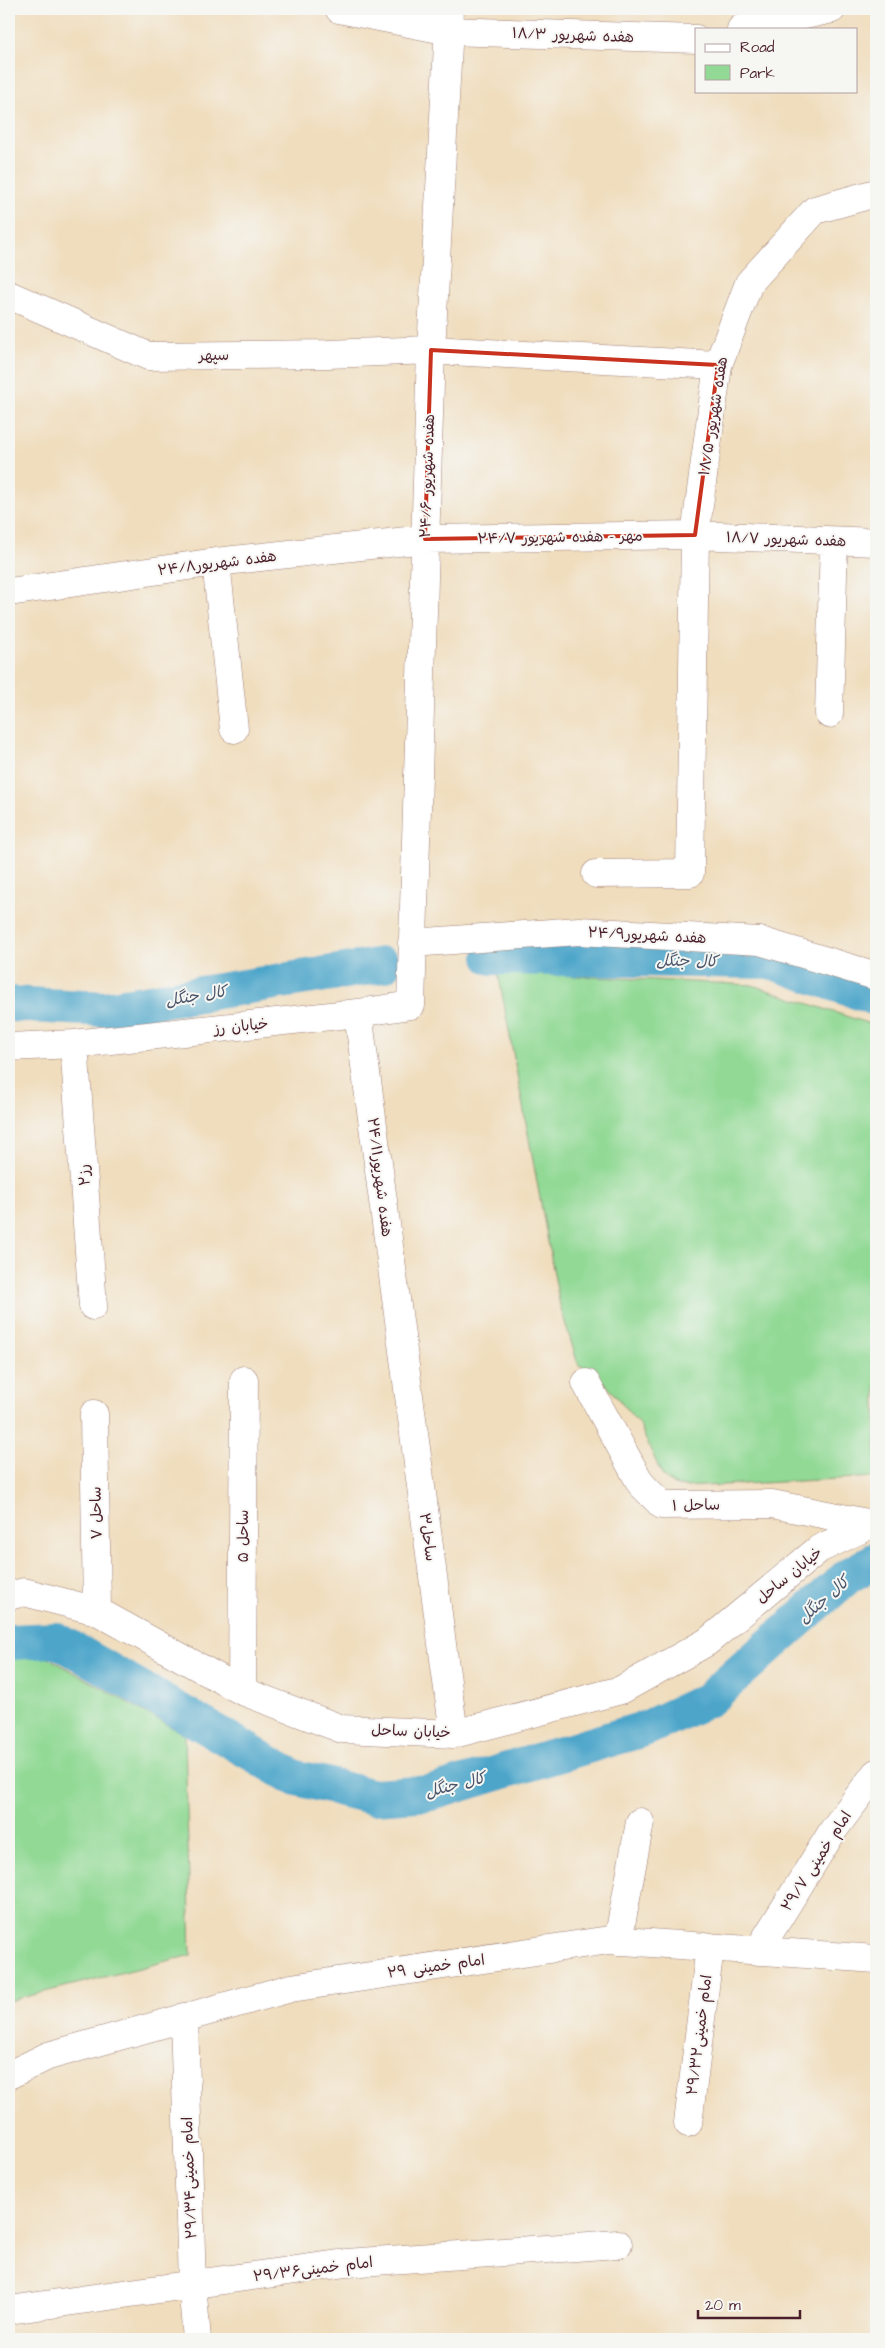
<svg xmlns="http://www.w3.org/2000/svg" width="885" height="2348" viewBox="0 0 885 2348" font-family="'Architects Daughter','Playpen Sans Arabic',sans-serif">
<rect width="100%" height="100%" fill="#f6f6f2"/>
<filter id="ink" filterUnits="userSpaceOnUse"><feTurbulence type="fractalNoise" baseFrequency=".02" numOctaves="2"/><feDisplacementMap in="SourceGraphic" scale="10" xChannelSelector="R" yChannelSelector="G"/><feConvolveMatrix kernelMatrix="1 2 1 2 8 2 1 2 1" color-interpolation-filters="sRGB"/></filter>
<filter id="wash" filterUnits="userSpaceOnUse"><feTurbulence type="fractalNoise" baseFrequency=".0096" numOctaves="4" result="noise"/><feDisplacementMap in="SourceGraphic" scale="20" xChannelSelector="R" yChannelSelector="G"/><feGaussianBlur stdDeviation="1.12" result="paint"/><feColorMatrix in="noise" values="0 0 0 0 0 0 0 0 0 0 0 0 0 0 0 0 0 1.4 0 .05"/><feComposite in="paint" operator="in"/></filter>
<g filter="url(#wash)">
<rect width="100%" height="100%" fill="#f0ddbd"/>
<!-- green -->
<path fill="#91d994" stroke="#6e7c60" d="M498 972 752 985 876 1026V1477L685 1487 674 1485 663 1477 639 1424 604 1382 578 1364 560 1306Z
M9 1657H47L185 1735 191 1955 9 2001Z"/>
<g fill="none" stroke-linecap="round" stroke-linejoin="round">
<!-- canal -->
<path stroke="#4da6ca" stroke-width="36" d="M491 957 770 961 876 998
M9 1004 105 1009 383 965
M9 1642 57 1640 293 1777 374 1797 431 1793 647 1728 709 1699 848 1576 876 1560"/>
</g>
</g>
<g filter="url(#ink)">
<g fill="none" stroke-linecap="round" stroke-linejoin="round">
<!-- minor casing -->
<g stroke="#9d7e74" stroke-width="29">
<path id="minor" d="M339 9 449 31 696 39
M741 29 832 9
M9 295 148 356 328 354 431 350 718 365
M216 562 234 729
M9 592 216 562 425 539 695 535 876 542
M829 714 834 541
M596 874 690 873 695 535 718 365 749 283 815 210 876 193
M412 943 579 931 760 941 876 976
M358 1013 454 1734
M74 1044 93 1306
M9 1047 74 1044 358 1013 411 1005 431 350 450 9
M586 1383 641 1484 662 1505 772 1504 872 1524
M94 1414 97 1611
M9 1596 24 1592 97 1611 242 1691 342 1729 454 1734 621 1690 707 1642 819 1549 876 1522
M242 1691 244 1380
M618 1941 640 1822
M758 1951 834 1829 876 1773
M184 2017 192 2285 197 2339
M9 2075 48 2056 291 1988 609 1940 876 1959
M688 2123 710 1947
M9 2310 346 2263 618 2244"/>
</g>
<!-- minor -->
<use href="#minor" stroke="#fff" stroke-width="28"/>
</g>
</g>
<!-- marked area -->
<path fill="none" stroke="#c8321e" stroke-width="4" stroke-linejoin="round" d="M431 350 718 365 695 535 425 539Z"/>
<g text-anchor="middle" stroke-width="4" stroke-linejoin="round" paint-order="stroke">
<!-- street labels -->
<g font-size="15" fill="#4a1f2b" stroke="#f6f6f2">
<text transform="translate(573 35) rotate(2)" y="5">هفده شهریور ۱۸/۳</text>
<text transform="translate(214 355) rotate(-1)" y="5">سپهر</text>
<text transform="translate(713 416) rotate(-81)" y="5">هفده شهریور ۱۸/۵</text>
<text transform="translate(427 476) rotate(-88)" y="5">هفده شهریور ۲۴/۶</text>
<text transform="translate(560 537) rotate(-1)" y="5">مهر - هفده شهریور ۲۴/۷</text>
<text transform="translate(786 539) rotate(2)" y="5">هفده شهریور ۱۸/۷</text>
<text transform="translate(217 563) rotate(-7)" y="5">هفده شهریور۲۴/۸</text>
<text transform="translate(647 935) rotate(3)" y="5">هفده شهریور۲۴/۹</text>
<text transform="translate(241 1026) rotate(-6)" y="5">خیابان رز</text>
<text transform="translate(84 1175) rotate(-94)" y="5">رز۲</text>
<text transform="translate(380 1177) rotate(83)" y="5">هفده شهریور۲۴/۱۱</text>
<text transform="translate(696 1505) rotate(-1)" y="5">ساحل ۱</text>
<text transform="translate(96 1513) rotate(-91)" y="5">ساحل ۷</text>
<text transform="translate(243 1536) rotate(-90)" y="5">ساحل ۵</text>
<text transform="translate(428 1537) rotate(82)" y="5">ساحل۳</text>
<text transform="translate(789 1575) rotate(-39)" y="5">خیابان ساحل</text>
<text transform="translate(411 1731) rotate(2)" y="5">خیابان ساحل</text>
<text transform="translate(816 1861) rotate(-57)" y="5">امام خمینی ۲۹/۷</text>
<text transform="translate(436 1966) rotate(-8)" y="5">امام خمینی ۲۹</text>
<text transform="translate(699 2035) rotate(-83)" y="5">امام خمینی۲۹/۳۲</text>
<text transform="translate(189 2178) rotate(-92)" y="5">امام خمینی۲۹/۳۴</text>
<text transform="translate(313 2269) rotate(-7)" y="5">امام خمینی۲۹/۳۶</text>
</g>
<!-- water labels -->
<g font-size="16" font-style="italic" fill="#4b556b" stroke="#f6f6f2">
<text transform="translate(687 960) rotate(1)" y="6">کال جنگل</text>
<text transform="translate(196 995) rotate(-9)" y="6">کال جنگل</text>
<text transform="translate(823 1599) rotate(-41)" y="6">کال جنگل</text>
<text transform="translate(455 1784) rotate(-14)" y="6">کال جنگل</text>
</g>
</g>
<!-- margin -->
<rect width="885" height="2348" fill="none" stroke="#f6f6f2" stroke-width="30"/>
<!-- legend -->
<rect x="695" y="28" width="162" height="65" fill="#f6f6f2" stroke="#b1a0a2"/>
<rect x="705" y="44" width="25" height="8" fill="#ffffff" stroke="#b1a0a2"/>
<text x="740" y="52" font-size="15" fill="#4a1f2b">Road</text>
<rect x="705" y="65" width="25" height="15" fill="#91d994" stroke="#b1a0a2"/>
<text x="740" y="78" font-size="15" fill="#4a1f2b">Park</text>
<!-- scale -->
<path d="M698 2310v8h102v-8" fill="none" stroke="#4a1f2b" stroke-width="2.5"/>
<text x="705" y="2310" font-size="15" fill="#4a1f2b" stroke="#f6f6f2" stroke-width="4" paint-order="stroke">20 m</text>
</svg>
